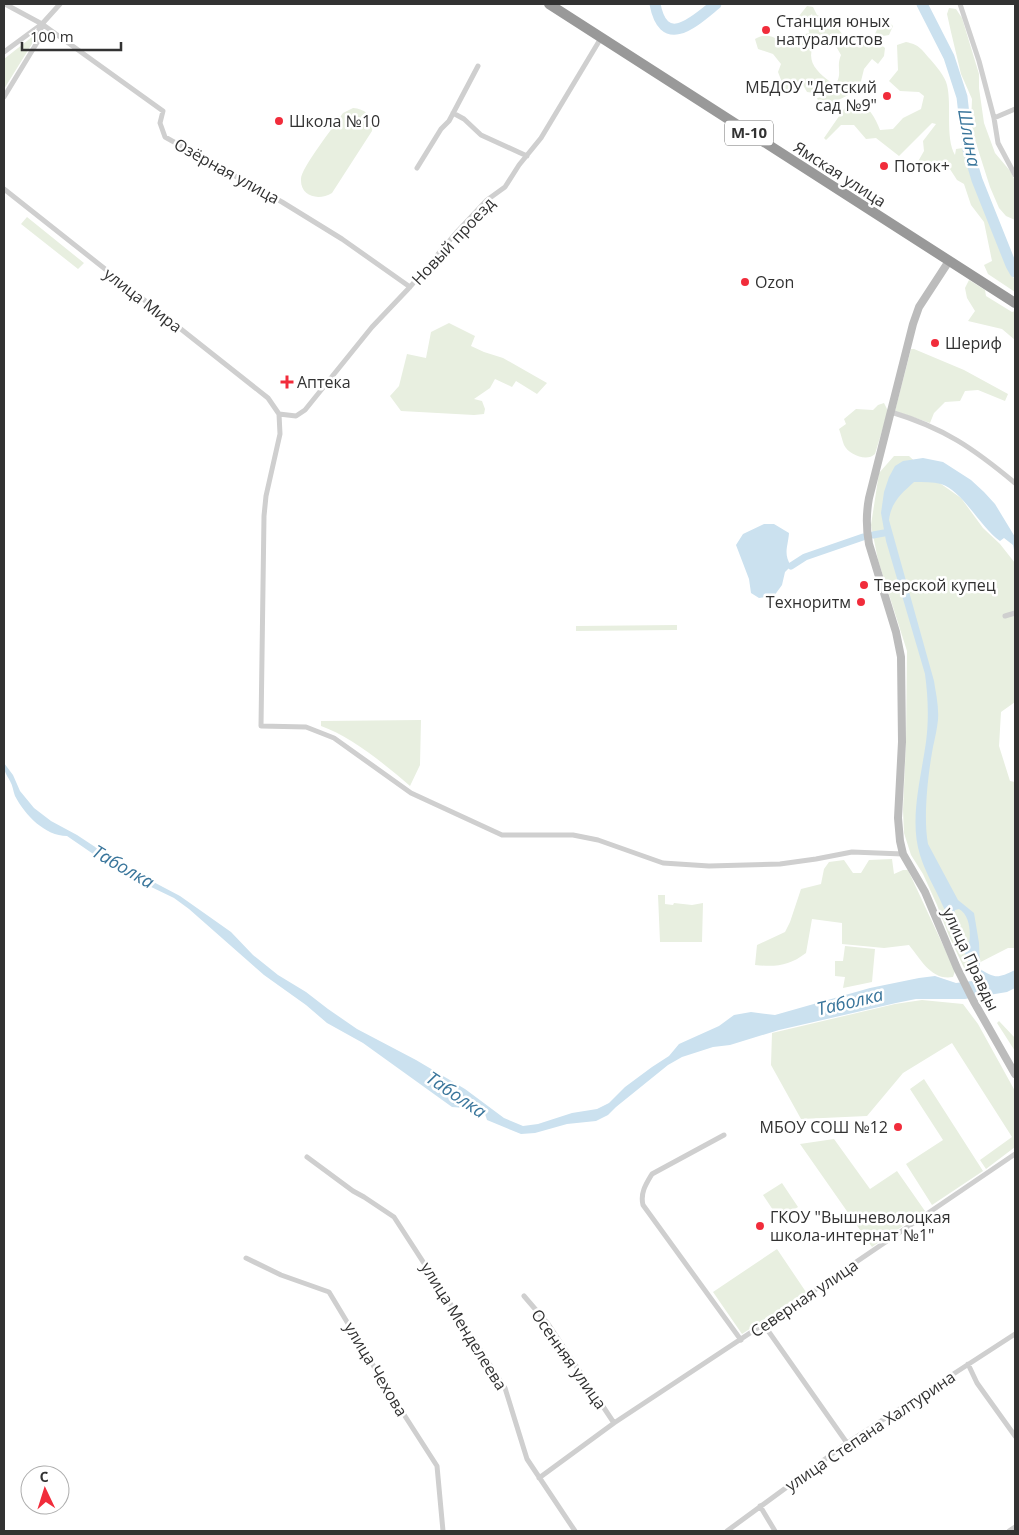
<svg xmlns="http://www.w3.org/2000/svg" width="1019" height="1535" viewBox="0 0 1019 1535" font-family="'Open Sans',sans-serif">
<rect width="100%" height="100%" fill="#fff"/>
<!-- green -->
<path fill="#e8efe0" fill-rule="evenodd" d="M807 6 813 7 817 15C832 21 840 29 848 43 865 36 874 47 879 22H888L893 26 889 35 883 36 879 43 885 48 884 56 878 64 872 59 864 69 861 81 852 93 829 105 820 104 817 98 822 97 820 88 815 87 814 93 807 92 803 85 795 92 786 93 778 72 781 64 773 54 758 49 755 39C764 34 770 35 779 40L780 45 789 47 798 36 809 33 808 24 813 17 812 14 805 21 799 25V16ZM826 37 837 48 841 55C836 67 842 72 837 82L832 83C814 70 804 59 817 38Z
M949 8 956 9 962 18 979 74V88L984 123 995 153 1011 172 1015 181V220L1006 216 999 208 990 187 975 140 971 123 972 99 961 74 951 32 947 14Z
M32 37 35 39 4 89V59Z
M906 42C920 45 921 49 930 59 936 66 945 76 947 85 952 106 945 137 955 155L956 149 963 148C972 177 984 205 994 233 999 245 1005 270 1015 279V292L988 274 984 265 992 261 984 222 971 205 964 184 957 180 946 163 935 162 926 171 916 165 924 151 923 141 936 124 932 123 899 156 876 138 866 139 854 125H841L826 140 824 138 844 109 855 101C869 106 875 117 880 130L893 129 903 118 921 109 924 96 919 92 900 91 889 81 898 70 897 45Z
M353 108C366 109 374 117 372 131L332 193C319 201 300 197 301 179 301 168 335 125 343 113Z
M27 217 84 263 78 269 21 224Z
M969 280 985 290 986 296 1012 312 1015 311V340L1002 329 968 321 975 311 967 298 965 288Z
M449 323 475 336 471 346 484 352 503 358 547 383 537 394 516 381 512 387 495 379 490 388 474 399 482 401 485 409 484 414 474 415 401 411 390 396 399 386 407 354 426 358 431 332Z
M911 349H914L964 370 1008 394 1005 401 978 390 965 391 960 401 945 402 934 413 930 423 895 411Z
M884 403 888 411 875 454C867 462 849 455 844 445 842 440 841 434 839 429L846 424 844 419 856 409 873 410 878 405Z
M894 456H909L934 479 961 498 983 528 1000 544 1015 563V702L1001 712 999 746 1010 781 1015 782V948H1008L965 970 949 936 937 905 923 874 911 855 904 833 903 810 906 742 907 651 878 560 871 525 879 473Z
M677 625V630L576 631V626Z
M421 720 420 765 410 786C386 765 350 736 321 726V721Z
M892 859 894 874 903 870H908L955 971 953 977C932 981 921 960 909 945L884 948 842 944V923L812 919 806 953C789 966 776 967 755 965L757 945 785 932 790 922 801 889 821 884 824 869 829 862 844 860 853 873H861L869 860Z
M658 895H665V904L673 905 674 903 692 905 703 903 702 942H660Z
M845 946 875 949 872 982 843 988 845 977 835 976V961H843Z
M922 1000 963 1004 978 1024 1015 1091V1147L986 1169 980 1160 1012 1137 952 1043 903 1073 867 1116 801 1119 771 1065 772 1033 895 1004Z
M999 1021 1015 1038V1051L997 1023Z
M924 1079 983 1171 932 1205 906 1164 943 1140 910 1089Z
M834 1139 870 1189 897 1171 925 1211 872 1247 800 1144Z
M782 1183 798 1207 779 1219 763 1195Z
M777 1249 806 1292 742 1334 713 1292Z"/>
<!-- water -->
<path fill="#cbe1ef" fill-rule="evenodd" d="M923 458 943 462 971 480 984 492 995 504 1015 537V555L1013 545 1004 538 1000 541C980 527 962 490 941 484 933 482 923 482 914 482 902 493 891 502 889 520L934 681C936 694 939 707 938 720 937 729 935 738 933 747 928 774 923 817 928 844L958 900 974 913 979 943 980 969C996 979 998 978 1015 970V988L1007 992 965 999H916L896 1003 779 1030 730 1045 713 1047 682 1057 668 1065 616 1107 608 1115 596 1121 567 1124 535 1133 521 1134 487 1120 485 1114 479 1109 452 1107 363 1043 327 1023 306 1005 264 975 189 909 174 898 118 871 67 836C45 836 25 815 15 796 13 791 13 786 10 781 6 774 4 772 4 763L13 775 20 791 34 808 51 821 77 835 127 868 180 896 231 932 253 955 278 975 306 992 328 1009 357 1029 416 1060 465 1089 504 1118 523 1126 538 1124 572 1113 597 1109 609 1103 625 1087 652 1067 669 1056 679 1044 719 1026 734 1015 751 1012 775 1015 870 988 919 978 935 976 956 983 972 981C972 960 959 943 950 925 947 918 946 911 942 904 935 888 925 872 920 855 909 820 921 778 926 742 929 719 928 696 925 674L886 541 881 513 884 492 889 477 895 466 903 461ZM959 909C970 915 971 933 969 944 962 934 951 923 955 910Z
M764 524H774L789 533C788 547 783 553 791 566L785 572 782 585 774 596 759 598 751 593 749 579 736 545 743 534Z"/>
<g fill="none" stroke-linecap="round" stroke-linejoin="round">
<!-- canal -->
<path stroke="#cbe1ef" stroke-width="7" d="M873 535 884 533
M791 566 805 557 863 537"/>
<!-- river -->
<path stroke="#cbe1ef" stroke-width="11" d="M655 4C664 51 695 21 716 4
M922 4 949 57 962 97 968 150 977 180 1011 265 1015 272"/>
<!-- street -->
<path stroke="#cfcfcf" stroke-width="5" d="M5 4 42 24 163 111 160 123 165 137 282 202 342 239 410 287
M960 4 979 61 994 118 998 143 1015 175
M4 52 42 24 60 4
M4 97 38 41 42 24
M453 113 464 119 481 135 527 156
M994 118 1015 109
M417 168 441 129 449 121 478 66
M4 189 268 398 279 414
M891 412C944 428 973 448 1015 483
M279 414 280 434 266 496 264 516 261 726 306 727 334 738 411 793 502 835H573L598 840 663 863 709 866 780 864 816 859 852 852 903 854
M279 414 296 416 305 410 372 327 410 287 456 233 487 200 505 187 519 165 541 138 601 38
M1005 616 1015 613
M724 1135 652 1174C646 1184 640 1193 643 1205L741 1340
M307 1157 353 1191 364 1197 394 1217 505 1388 527 1459 575 1531
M246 1258 281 1275 329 1292 385 1385 437 1466 443 1531
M524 1296 548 1324 614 1423
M764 1325 847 1443
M968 1364 977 1383 1015 1436
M539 1478 614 1423 812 1292 1015 1154
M760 1506 775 1531
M727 1531 847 1443 1015 1334
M1009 1531 1015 1527"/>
<!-- secondary -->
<path stroke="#bcbcbc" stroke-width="8" d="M949 261 919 307 913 324 869 498C866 514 866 528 869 544L896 632 901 657 902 742 898 818 900 841 903 854 925 892 957 968 974 1002 1015 1074"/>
<!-- highway -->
<path stroke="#999" stroke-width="10" d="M549 4 1015 303"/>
</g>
<!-- markers -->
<g fill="#f12c3b" stroke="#fff" stroke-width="2">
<circle cx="766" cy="30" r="5"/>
<circle cx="887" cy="96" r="5"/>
<circle cx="279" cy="121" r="5"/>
<circle cx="884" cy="166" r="5"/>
<circle cx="745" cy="282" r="5"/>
<circle cx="935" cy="343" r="5"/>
<path d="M284.5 374.5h5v5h5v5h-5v5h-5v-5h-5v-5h5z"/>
<circle cx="864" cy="585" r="5"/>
<circle cx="861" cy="602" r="5"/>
<circle cx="898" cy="1127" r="5"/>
<circle cx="760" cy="1226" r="5"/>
</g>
<g text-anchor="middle" stroke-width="5" stroke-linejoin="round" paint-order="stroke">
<!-- shield labels -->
<rect fill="#fff" stroke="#707070" stroke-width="1" x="725" y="120.5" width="48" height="25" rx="4"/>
<g font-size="15" font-weight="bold" fill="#323232">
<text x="749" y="138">М-10</text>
</g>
<!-- poi labels -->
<g font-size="16" fill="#323232" stroke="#fff" text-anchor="start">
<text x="776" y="27">Станция юных<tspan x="776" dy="18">натуралистов</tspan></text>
<text x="877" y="93" text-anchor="end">МБДОУ "Детский<tspan x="877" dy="18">сад №9"</tspan></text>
<text x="289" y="127">Школа №10</text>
<text x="894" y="172">Поток+</text>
<text x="755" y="288">Ozon</text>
<text x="945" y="349">Шериф</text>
<text x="297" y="388">Аптека</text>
<text x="874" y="591">Тверской купец</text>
<text x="851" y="608" text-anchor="end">Техноритм</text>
<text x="888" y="1133" text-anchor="end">МБОУ СОШ №12</text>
<text x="770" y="1223">ГКОУ "Вышневолоцкая<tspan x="770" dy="18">школа-интернат №1"</tspan></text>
</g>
<!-- street labels -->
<g font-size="16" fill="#323232" stroke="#fff">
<text transform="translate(227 171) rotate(29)" y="6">Озёрная улица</text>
<text transform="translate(840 174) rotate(33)" y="6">Ямская улица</text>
<text transform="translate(453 241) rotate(-47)" y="6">Новый проезд</text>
<text transform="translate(143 300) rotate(38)" y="6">улица Мира</text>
<text transform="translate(971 959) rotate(65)" y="6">улица Правды</text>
<text transform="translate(804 1298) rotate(-34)" y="6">Северная улица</text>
<text transform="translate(464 1326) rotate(58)" y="6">улица Менделеева</text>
<text transform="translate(569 1359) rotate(55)" y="6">Осенняя улица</text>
<text transform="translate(376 1369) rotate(59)" y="6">улица Чехова</text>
<text transform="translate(870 1431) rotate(-34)" y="6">улица Степана Халтурина</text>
</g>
<!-- water labels -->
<g font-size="18" font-style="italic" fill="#39759b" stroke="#fff">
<text transform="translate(969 138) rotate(80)" y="6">Шлина</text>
<text transform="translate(123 867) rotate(30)" y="6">Таболка</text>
<text transform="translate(850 1002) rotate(-13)" y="6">Таболка</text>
<text transform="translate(456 1095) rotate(34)" y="6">Таболка</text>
</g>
</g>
<!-- border -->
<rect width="1019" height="1535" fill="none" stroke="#323232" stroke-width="10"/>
<!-- north arrow -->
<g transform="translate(45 1490) rotate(356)"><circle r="24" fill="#ffffff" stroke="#adadad"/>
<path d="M0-4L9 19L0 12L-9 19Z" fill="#f12c3b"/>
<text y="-8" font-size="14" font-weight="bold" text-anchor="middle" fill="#323232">С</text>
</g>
<!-- scale -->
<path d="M22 42v8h99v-8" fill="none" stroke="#323232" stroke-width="2.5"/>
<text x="30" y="42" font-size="15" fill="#323232" stroke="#ffffff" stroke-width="4" paint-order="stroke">100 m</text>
</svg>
